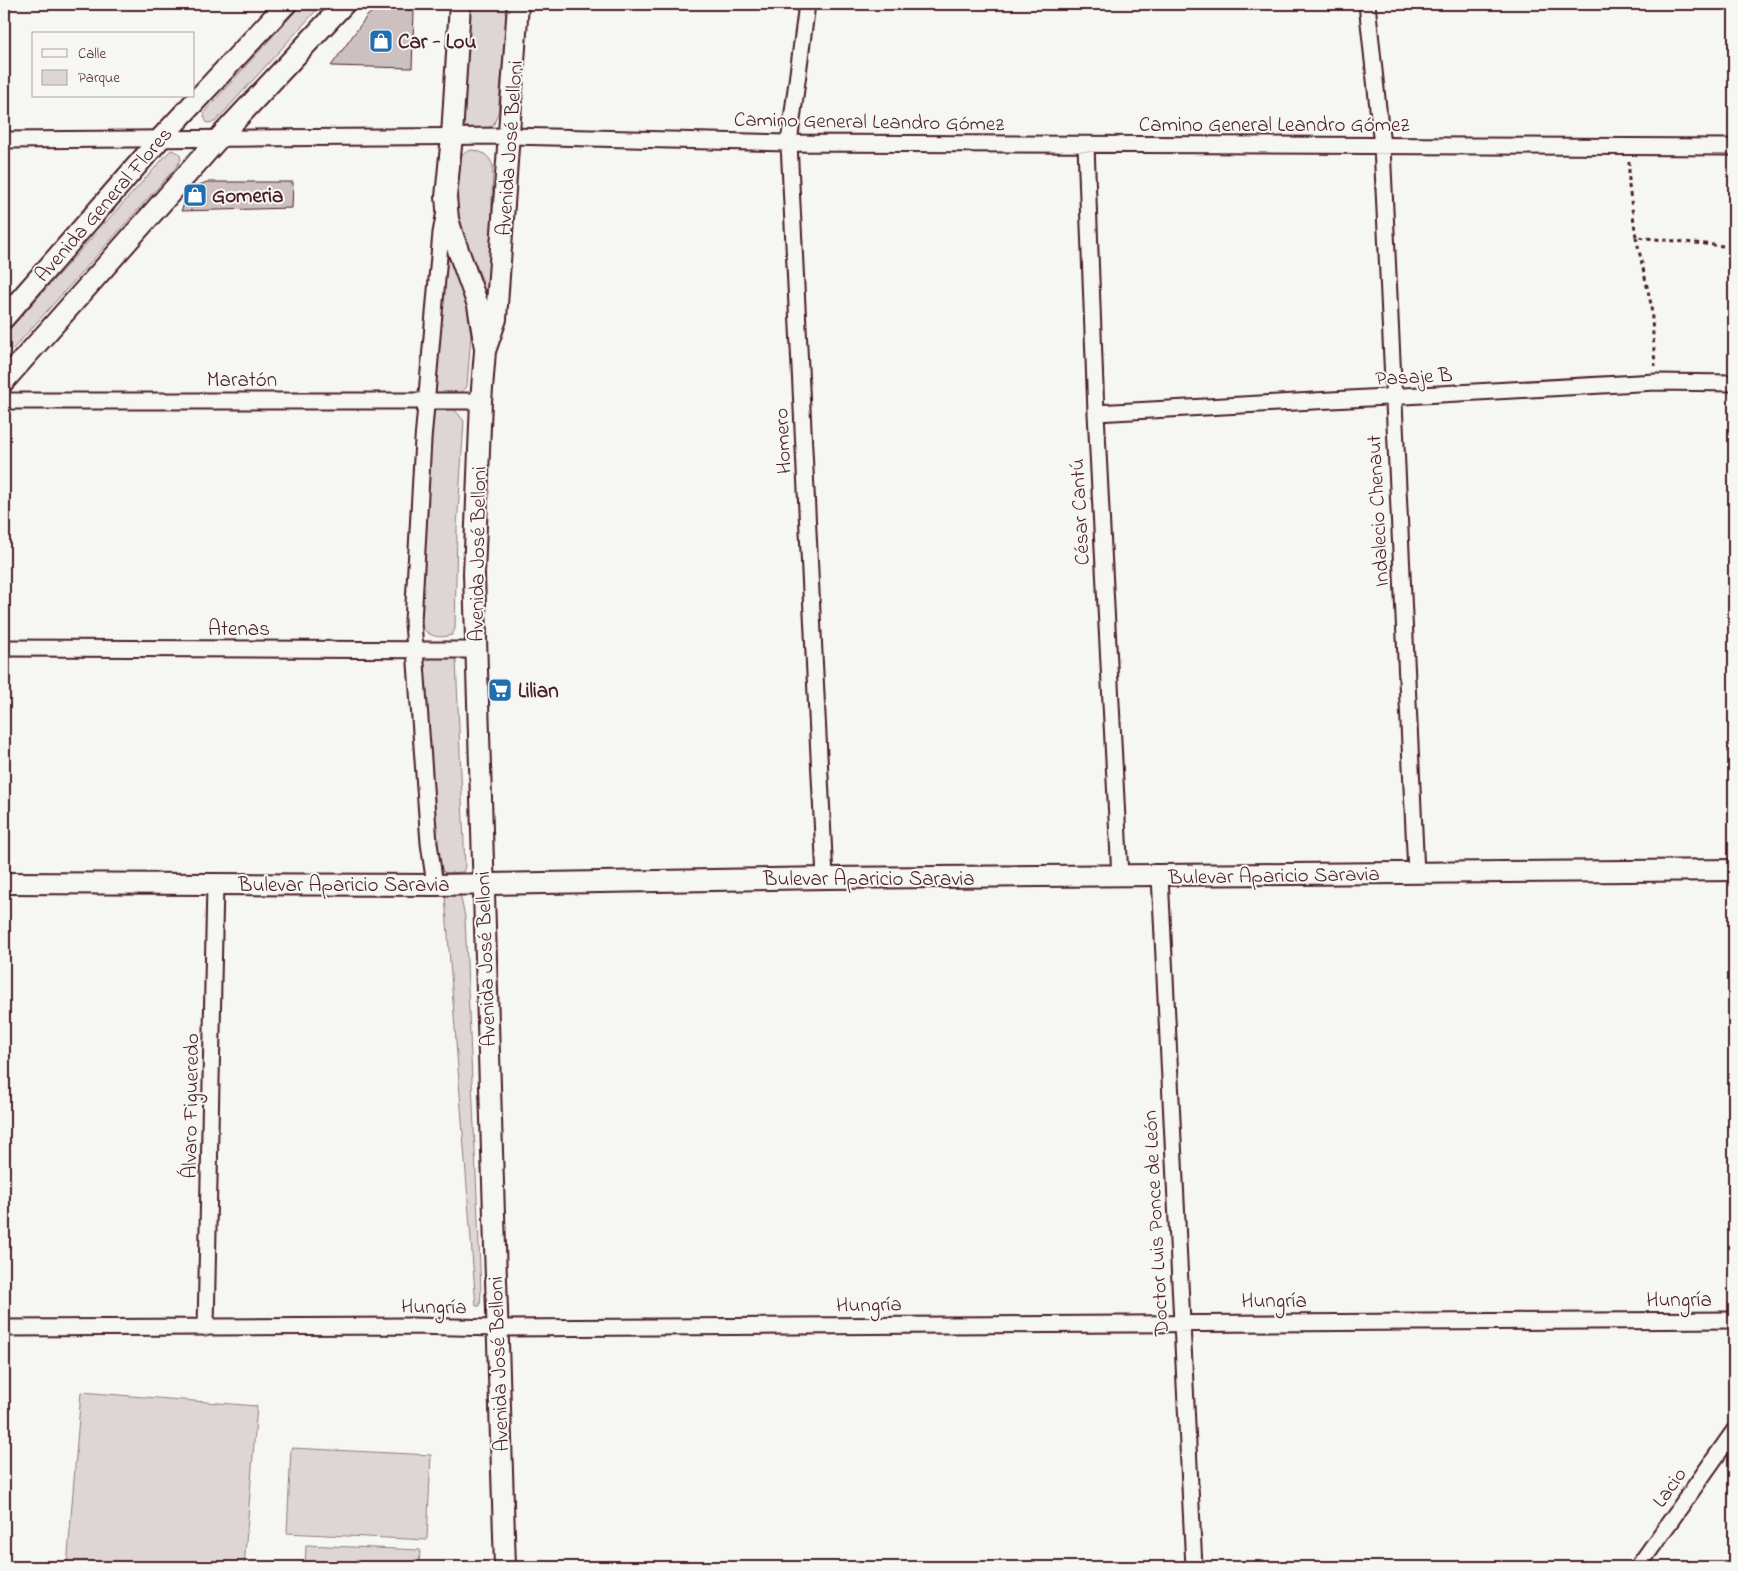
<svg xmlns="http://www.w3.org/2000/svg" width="1738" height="1571" viewBox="0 0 1738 1571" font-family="'Indie Flower',sans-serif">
<rect width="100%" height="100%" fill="#f6f6f2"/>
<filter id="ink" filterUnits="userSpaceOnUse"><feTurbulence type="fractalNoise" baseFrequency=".02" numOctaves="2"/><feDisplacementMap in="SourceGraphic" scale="10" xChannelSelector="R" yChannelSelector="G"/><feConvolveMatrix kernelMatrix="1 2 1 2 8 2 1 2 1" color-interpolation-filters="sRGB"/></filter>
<g filter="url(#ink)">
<!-- green -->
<path fill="#ddd6d5" stroke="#947a80" d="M302 4H322L215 122 207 123 204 116 205 111Z
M466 4H508L498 113 494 124C484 133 469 132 461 121Z
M171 150 179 153 181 159 177 166 4 359V335Z
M471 150C482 151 489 155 493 166L488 334 482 279 450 205 456 157Z
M447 257C457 266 471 308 472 322L467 386C461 398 443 398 433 390L444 258Z
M446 407 455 410 464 421 457 528 455 629 452 635C440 638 432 638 422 628L420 618 432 423 434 412 440 408Z
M432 656 454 657 456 660 465 867 463 872 447 873 441 871 438 860 422 675 424 662Z
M448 894H460L465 917 481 1291 480 1306H476L445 896Z
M81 1392 257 1406 244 1567H67Z
M291 1448 431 1455 427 1540 287 1533Z
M306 1545 420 1550 419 1567H305Z"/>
<!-- building -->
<path fill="#ccc1c0" stroke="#4a1f2b" d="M396 5 414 12 412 68 331 66 367 16 377 8Z
M207 182H293L292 208 181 211 191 188Z"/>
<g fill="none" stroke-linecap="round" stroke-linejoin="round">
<!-- street casing -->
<g stroke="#4a1f2b" stroke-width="19">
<path id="street" d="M807 4 789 143 825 878
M1367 4 1382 146 1416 873
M4 140 511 136 789 143 1734 147
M1086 145 1096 413 1120 877
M4 401H481
M1096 413 1656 382 1734 383
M4 648 475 650
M1160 876 1194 1567
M435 885 429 843 413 622 423 440 441 233 445 211
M4 1328 412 1326 497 1328 1734 1320
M206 1328 215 884
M1638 1567 1734 1431"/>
</g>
<!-- secondary casing -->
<g stroke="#4a1f2b" stroke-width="24">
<path id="secondary" d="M460 4 452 136 446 197 448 219 454 239 478 305 485 348
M4 318 160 139 286 4
M4 381 219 138 344 4
M4 883 435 885 825 878 1734 870
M505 1567 474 574 481 401 485 351 496 319 518 4"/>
</g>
<!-- path -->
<path stroke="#4a1f2b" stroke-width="3" stroke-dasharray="4 4" stroke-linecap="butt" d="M1629 161V186L1636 237 1734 247
M1636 237 1651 304 1655 366"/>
<!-- street -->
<use href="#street" stroke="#f6f6f2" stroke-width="15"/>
<!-- secondary -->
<use href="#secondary" stroke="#f6f6f2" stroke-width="20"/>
</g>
</g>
<!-- icons -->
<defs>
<g id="shop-square" transform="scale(1.25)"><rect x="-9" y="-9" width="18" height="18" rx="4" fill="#1f6fb2" stroke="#f6f6f2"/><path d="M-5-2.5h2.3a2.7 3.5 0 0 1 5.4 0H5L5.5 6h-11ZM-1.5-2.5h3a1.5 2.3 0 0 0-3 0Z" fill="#fff"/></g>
<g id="supermarket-square" transform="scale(1.25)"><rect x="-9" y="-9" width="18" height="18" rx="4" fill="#1f6fb2" stroke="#f6f6f2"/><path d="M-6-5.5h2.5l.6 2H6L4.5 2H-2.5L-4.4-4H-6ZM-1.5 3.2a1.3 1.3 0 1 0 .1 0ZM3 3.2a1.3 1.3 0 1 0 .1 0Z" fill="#fff"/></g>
</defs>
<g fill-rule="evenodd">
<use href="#shop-square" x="381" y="41"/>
<use href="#shop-square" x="195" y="195"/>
<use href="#supermarket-square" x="500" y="690"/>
</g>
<g text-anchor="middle" stroke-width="4" stroke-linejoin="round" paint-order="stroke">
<!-- poi labels -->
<g font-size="21" font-weight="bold" fill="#4a1f2b" stroke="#f6f6f2" text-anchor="start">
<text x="398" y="48">Car - Lou</text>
<text x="212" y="202">Gomeria</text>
<text x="518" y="697">Lilian</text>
</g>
<!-- street labels -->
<g font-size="21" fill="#4a1f2b" stroke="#f6f6f2">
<text transform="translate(869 121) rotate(1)" y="7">Camino General Leandro Gómez</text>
<text x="1274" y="131">Camino General Leandro Gómez</text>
<text transform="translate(509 148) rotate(-86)" y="7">Avenida José Belloni</text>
<text transform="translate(103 204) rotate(-49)" y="7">Avenida General Flores</text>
<text transform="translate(1414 376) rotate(-3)" y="7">Pasaje B</text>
<text x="242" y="386">Maratón</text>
<text transform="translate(782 441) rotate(-93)" y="7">Homero</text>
<text transform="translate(1377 511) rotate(-93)" y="7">Indalecio Chenaut</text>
<text transform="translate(1079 512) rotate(-93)" y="7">César Cantú</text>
<text transform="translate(477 554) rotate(-89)" y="7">Avenida José Belloni</text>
<text x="239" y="635">Atenas</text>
<text transform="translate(1274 875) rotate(-1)" y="7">Bulevar Aparicio Saravia</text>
<text x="869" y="885">Bulevar Aparicio Saravia</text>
<text x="344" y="891">Bulevar Aparicio Saravia</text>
<text transform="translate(485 959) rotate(-92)" y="7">Avenida José Belloni</text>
<text transform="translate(190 1106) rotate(-89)" y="7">Álvaro Figueredo</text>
<text transform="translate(1155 1223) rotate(-93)" y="7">Doctor Luis Ponce de León</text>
<text x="1679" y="1306">Hungría</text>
<text x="1274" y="1307">Hungría</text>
<text transform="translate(869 1304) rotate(-1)" y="7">Hungría</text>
<text transform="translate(434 1306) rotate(1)" y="7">Hungría</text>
<text transform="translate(498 1364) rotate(-92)" y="7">Avenida José Belloni</text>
<text transform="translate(1669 1487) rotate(-55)" y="7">Lacio</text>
</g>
</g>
<!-- margin -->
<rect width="1738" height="1571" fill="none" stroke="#f6f6f2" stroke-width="20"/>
<rect x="10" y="10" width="1718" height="1551" fill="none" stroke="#4a1f2b" stroke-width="2" filter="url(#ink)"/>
<!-- legend -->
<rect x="32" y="32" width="162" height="65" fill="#f6f6f2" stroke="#b1a0a2"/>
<rect x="42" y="49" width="25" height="8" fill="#f6f6f2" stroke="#b1a0a2"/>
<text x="78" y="58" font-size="15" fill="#4a1f2b">Calle</text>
<rect x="42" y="70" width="25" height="15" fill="#ddd6d5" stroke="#b1a0a2"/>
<text x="78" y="82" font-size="15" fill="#4a1f2b">Parque</text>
</svg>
